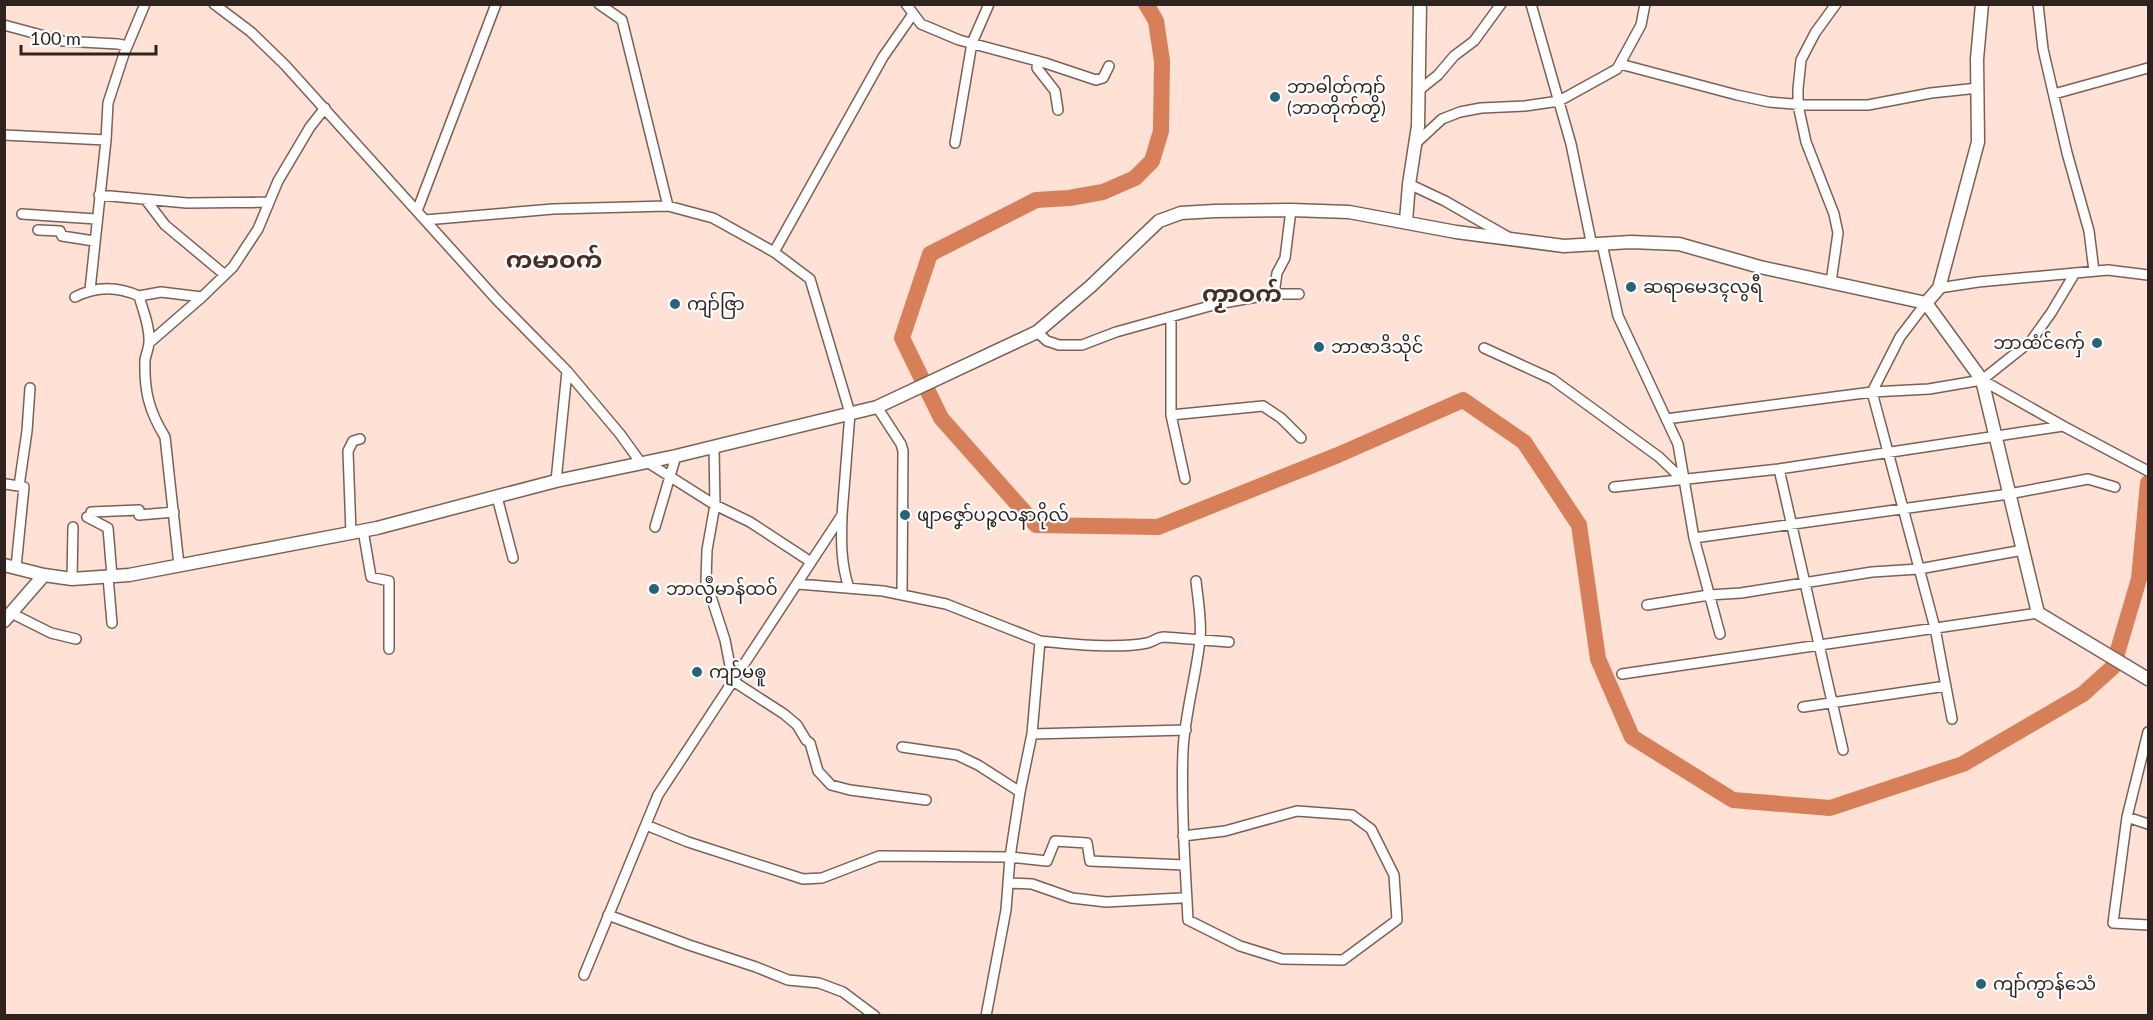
<svg xmlns="http://www.w3.org/2000/svg" width="2153" height="1020" viewBox="0 0 2153 1020" font-family="Lato,'Noto Sans Myanmar',sans-serif">
<rect width="100%" height="100%" fill="#ffe1d5"/>
<g fill="none" stroke-linecap="round" stroke-linejoin="round">
<!-- river -->
<path stroke="#d67f58" stroke-width="16" d="M1146 4 1156 21 1162 61 1161 131 1152 161 1135 178 1103 192 1069 198 1036 200 930 254 902 338 941 418 1036 525 1158 527 1338 455 1463 400 1524 442 1579 525 1598 659 1632 737 1733 800 1830 808 1963 764 2083 694 2113 667 2139 579 2148 483"/>
<!-- minor casing -->
<g stroke="#7a6156" stroke-width="12">
<path id="minor" d="M214 4 251 32 285 65 497 300 567 371 620 434 641 463
M599 4 622 20 668 206
M906 4 921 24 959 40 1045 63 1096 80 1103 78 1109 66
M1531 4 1571 144 1592 246
M2038 4 2043 49 2067 153 2089 231 2094 271
M4 25 63 41 118 44 127 46
M1038 61 1037 68 1055 91 1058 110
M1620 64 1737 95 1769 102 1805 105H1868L1931 93 1978 88
M1418 91 1438 75 1454 56 1474 41 1501 4
M2054 94 2148 68
M4 135 106 140 90 290
M106 140 108 103 124 54 145 4
M955 143 972 43 989 4
M1415 144 1442 119 1460 112 1481 108 1525 106 1559 101 1617 69 1641 25 1645 4
M1409 184 1445 201 1508 237
M99 195 187 203 269 202
M146 200 165 225 225 275
M417 211 496 4
M22 214 96 219
M425 220 553 209 668 206 713 218 774 252 810 279 850 413 842 515 658 795 584 975
M38 230 60 231 62 236 94 241
M1602 244 1618 316 1678 444 1694 538 2009 494 2088 479 2115 487
M774 252 883 57 913 14
M1831 282 1838 233 1834 214 1806 142 1798 105V89L1801 60 1815 33 1836 4
M1939 288 1978 282 2108 270 2148 275
M1274 294 1277 273 1285 258 1291 210
M139 296 161 292 202 297 149 343
M75 297C96 286 117 286 139 296 143 311 150 326 149 342 149 348 146 354 145 360 144 391 149 411 165 437L179 565
M202 297 233 267 258 229 278 181 310 127 325 108
M1926 303 1900 337 1872 392 1935 628 1952 719
M1171 317V415L1185 479
M1037 332 1047 341 1059 345H1082L1116 332 1217 304 1274 294H1299
M1484 348 1552 379 1659 457 1683 480
M1982 380 2063 426
M877 407 901 444 903 451 902 595
M1171 415 1263 406 1281 418 1301 438
M1666 419 1872 392 1929 389 1982 380 2031 341 2051 313 2075 273
M714 446 715 505 707 550 706 581 725 640 733 681 784 714 797 725 806 740 810 743 818 771 831 785 850 790 926 800
M647 462 715 505 750 522 811 562
M1779 469 1843 750
M556 481 567 371
M6 484 24 487 16 567
M19 486 27 431 30 388
M1614 487 1779 469 2063 426 2148 471
M497 497 513 558
M91 512 139 510V515L174 512
M87 517 108 528 112 576
M842 517C841 542 841 564 849 588
M655 527 676 456
M363 530 371 577 389 581V649
M351 533 348 451 353 441 360 439
M1694 538 1720 634
M108 577 112 623
M72 579 73 527
M798 584 883 591 946 604 1040 641 1032 734 1186 730
M1647 605 1709 595 1741 593 1872 572 1919 569 2023 550
M11 613 51 633 76 639
M1040 641C1070 644 1118 649 1147 643 1153 642 1157 637 1164 637L1229 642
M1622 674 2038 613
M1803 707 1946 686
M2148 732 2127 817 2113 923 2148 925
M902 747 957 755 978 765 1020 792
M2127 817 2148 824
M646 825 688 842 803 879 822 878 879 856 1010 857 1047 861 1055 841 1087 843 1090 861 1185 865
M1183 836 1225 831 1297 811 1352 815 1371 829 1394 875 1397 920 1343 960 1282 959 1240 946 1188 920C1185 863 1181 807 1183 750 1185 713 1196 677 1200 640 1202 621 1198 600 1196 581
M1008 883 1032 884 1072 898 1106 902 1181 898
M608 915 689 945 756 967 788 980 819 983 843 992 875 1016
M986 1016 1006 910 1010 857 1020 792 1032 734"/>
</g>
<!-- tertiary casing -->
<g stroke="#7a6156" stroke-width="15">
<path id="tertiary" d="M1406 221 1409 184 1418 126 1420 4
M1926 303 1939 288 1978 142 1977 59 1982 4
M4 565 44 575 72 579 129 575 377 528 556 481 676 456 877 407 1037 332 1091 286 1159 221 1181 213 1215 211 1291 210 1349 212 1456 232 1564 246 1631 242 1679 244 1760 267 1926 303 1982 380 2038 613 2148 679
M4 621 44 575"/>
</g>
<!-- minor -->
<use href="#minor" stroke="#fff" stroke-width="9"/>
<!-- tertiary -->
<use href="#tertiary" stroke="#fff" stroke-width="12"/>
</g>
<!-- markers -->
<g fill="#256479" stroke="#fff" stroke-width="2">
<circle cx="1275" cy="97" r="6"/>
<circle cx="1631" cy="287" r="6"/>
<circle cx="675" cy="304" r="6"/>
<circle cx="2097" cy="343" r="6"/>
<circle cx="1319" cy="347" r="6"/>
<circle cx="905" cy="515" r="6"/>
<circle cx="654" cy="589" r="6"/>
<circle cx="697" cy="672" r="6"/>
<circle cx="1981" cy="984" r="6"/>
</g>
<g text-anchor="middle" stroke-width="4.5" stroke-linejoin="round" paint-order="stroke">
<!-- poi labels -->
<g font-size="18" fill="#2e231e" stroke="#fff" text-anchor="start">
<text x="1287" y="93">ဘာဓါတ်ကျာ်<tspan x="1287" dy="21">(ဘာတိုက်တၟိ)</tspan></text>
<text x="1643" y="293">ဆရာမေဒၚလွရီ</text>
<text x="687" y="310">ကျာ်ဇြာ</text>
<text x="2085" y="349" text-anchor="end">ဘာထံင်ကှ်ေ</text>
<text x="1331" y="353">ဘာဇာဒိသိုင်</text>
<text x="917" y="521">ဖျာဇၞော်ပဉ္စလနာဂိုလ်</text>
<text x="666" y="595">ဘာလွဳမာန်ထဝ်</text>
<text x="709" y="678">ကျာ်မၜူ</text>
<text x="1993" y="990">ကျာ်ကွာန်သေံ</text>
</g>
<!-- district labels -->
<g font-size="24" font-weight="bold" fill="#462f25" stroke="#fff">
<text x="554" y="268">ကမာဝက်</text>
<text x="1242" y="302">ကၟာဝက်</text>
</g>
</g>
<!-- border -->
<rect width="2153" height="1020" fill="none" stroke="#2e231e" stroke-width="12"/>
<!-- scale -->
<path d="M21 45v9h135v-9" fill="none" stroke="#2e231e" stroke-width="3"/>
<text x="30" y="45" font-size="18" fill="#2e231e" stroke="#ffffff" stroke-width="4.5" paint-order="stroke">100 m</text>
</svg>
